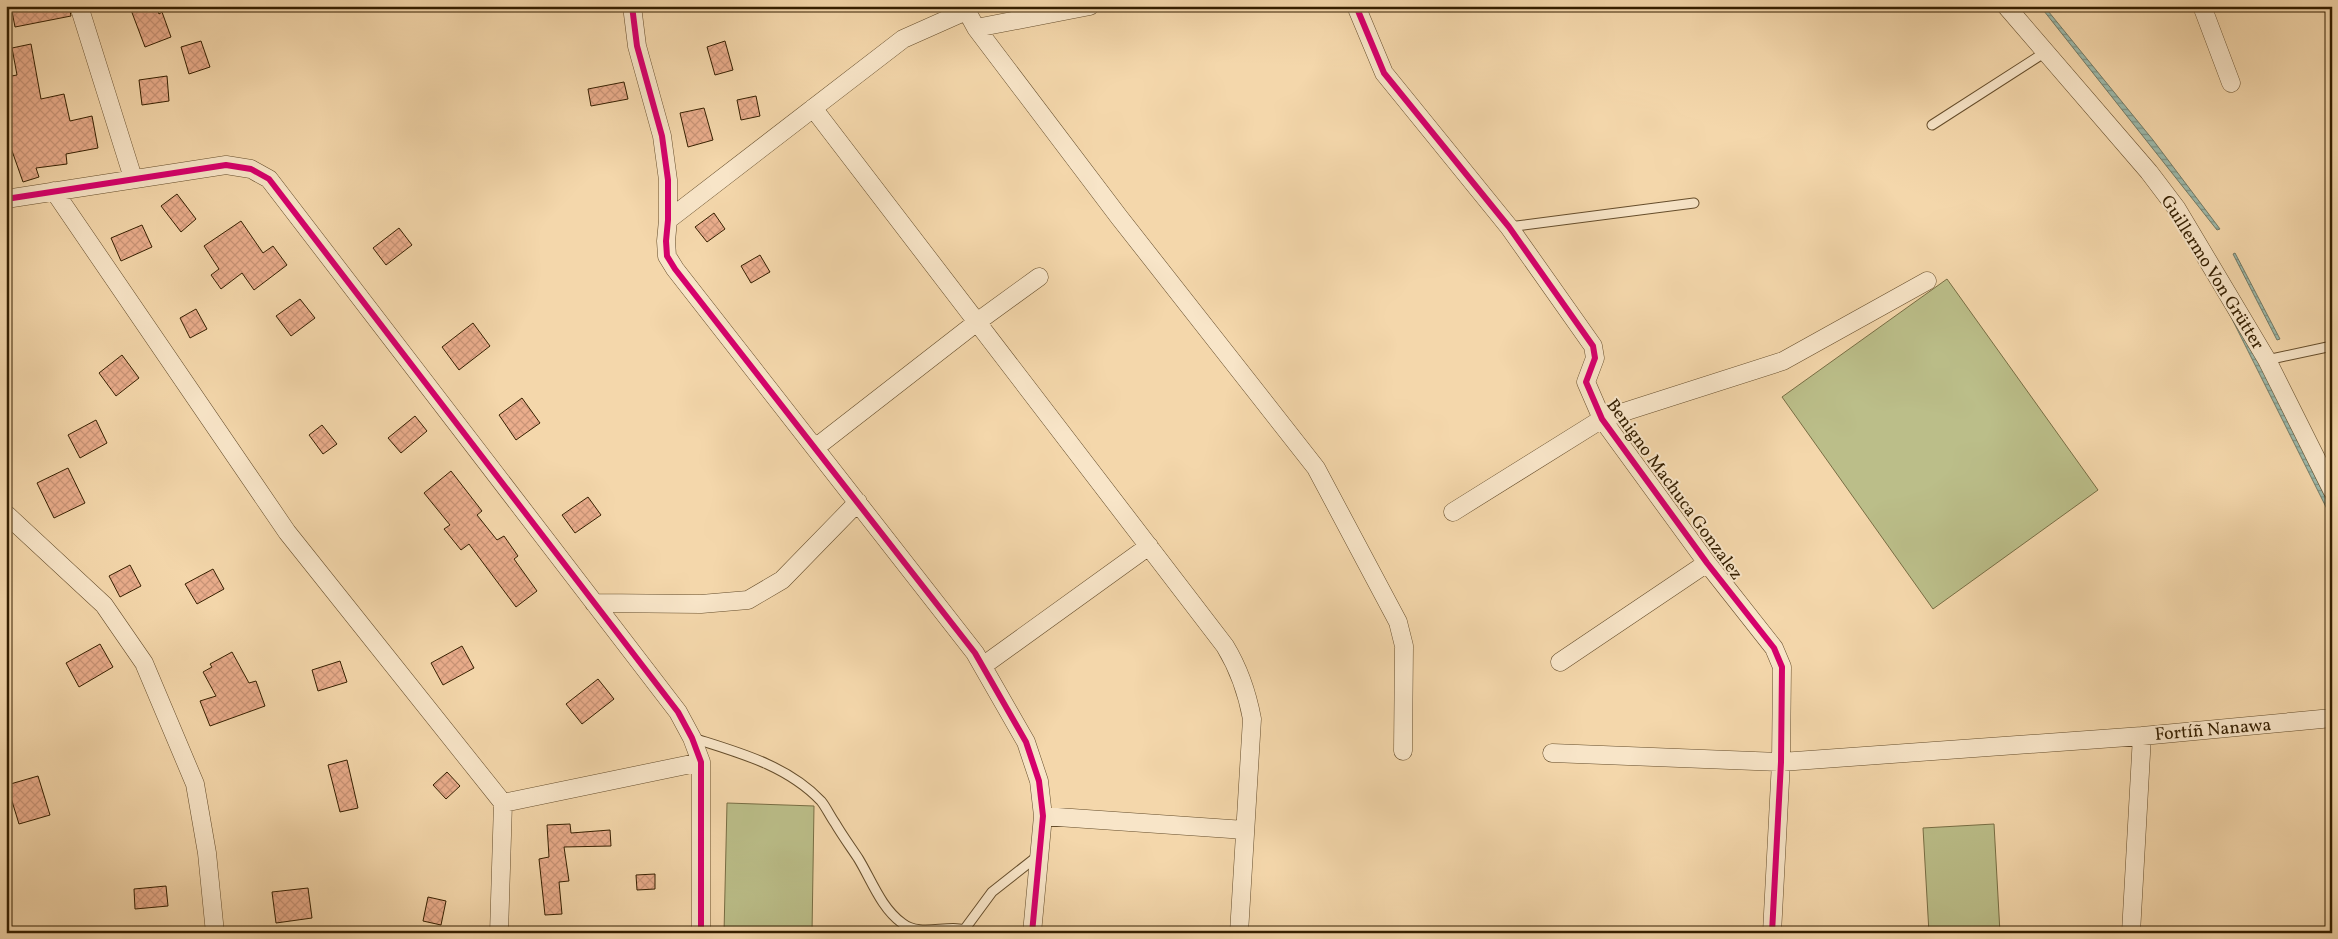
<svg xmlns="http://www.w3.org/2000/svg" width="2338" height="939" viewBox="0 0 2338 939" font-family="Vollkorn,serif">
<defs>
<pattern id="water-rules" width="6" height="5" patternUnits="userSpaceOnUse" patternTransform="scale(1.25)"><rect width="6" height="5" fill="#9cb9ab"/><path d="M0 2.5h6" fill="none" stroke="#809689"/></pattern>
<pattern id="building-cross-hatch" width="8" height="8" patternUnits="userSpaceOnUse" patternTransform="scale(1.25)"><rect width="8" height="8" fill="#eaad8c"/><path d="M0 0l8 8M0 8l8-8" fill="none" stroke="#c99477"/></pattern>
</defs>
<rect width="100%" height="100%" fill="#f4d7ab"/>
<filter id="stains"><feTurbulence type="fractalNoise" baseFrequency=".004" numOctaves="4"/><feColorMatrix values="0 0 0 0 .2 0 0 0 0 .09 0 0 0 0 .02 0 0 0 .5 -.17"/></filter>
<radialGradient id="worn" r=".72"><stop offset=".6" stop-color="#630" stop-opacity="0"/><stop offset="1" stop-color="#630" stop-opacity=".3"/></radialGradient>
<!-- pitch -->
<path fill="#bbbe89" stroke="#786e44" d="M1947 279 2098 490 1933 609 1782 397Z
M727 803 814 806 812 933H724Z
M1994 824 2000 933H1929L1923 828Z"/>
<!-- water -->
<path fill="url(#water-rules)" stroke="#737b67" d="M2040 6H2044L2153 140 2220 229 2217 230Z
M2235 253 2280 339 2277 340 2233 254Z
M2218 291 2263 370 2332 511V519Z"/>
<!-- building -->
<path fill="url(#building-cross-hatch)" stroke="#351f00" d="M11 6H69L71 16 15 27Z
M141 6H156L159 14 162 12 171 37 145 47 131 10Z
M201 41 210 67 189 74 181 47Z
M725 41 733 70 715 75 707 47Z
M31 44 41 99 64 94 70 121 92 116 98 148 66 154 67 164 36 168 39 177 23 182 6 134V77L17 75 12 48Z
M167 76 169 101 142 105 139 80Z
M624 82 628 99 591 106 588 89Z
M756 96 760 116 741 120 737 100Z
M704 108 713 140 688 147 680 113Z
M177 194 196 219 181 232 161 206Z
M714 213 725 229 707 242 695 227Z
M241 221 263 253 273 246 287 265 254 290 242 273 221 289 211 275 219 269 204 246Z
M142 225 152 247 121 261 111 238Z
M399 228 412 245 386 265 373 248Z
M760 255 770 272 751 283 741 266Z
M300 299 315 318 291 336 276 316Z
M196 309 207 329 190 338 180 318Z
M473 323 490 346 459 370 442 347Z
M122 355 139 378 116 396 99 373Z
M522 398 540 423 516 440 499 415Z
M415 416 427 431 401 453 388 438Z
M96 420 107 443 80 458 68 435Z
M322 425 337 444 323 454 309 435Z
M68 468 85 503 54 518 37 483Z
M451 471 482 511 477 515 497 540 504 536 518 556 514 559 537 591 516 607 469 544 461 550 444 529 450 525 424 493Z
M588 497 601 515 575 533 562 515Z
M130 565 141 586 120 597 109 576Z
M213 569 224 589 197 604 185 584Z
M100 644 113 667 79 687 66 663Z
M462 646 474 668 443 685 431 663Z
M232 652 249 683 256 681 265 706 210 726 200 701 216 696 203 672 212 667 210 664Z
M340 661 347 682 318 691 312 670Z
M598 679 614 699 582 724 566 704Z
M347 760 358 808 340 812 328 765Z
M447 772 460 786 446 799 433 785Z
M38 776 50 815 19 824 7 785Z
M570 824 571 833 610 830 611 846 564 847 569 881 559 882 562 914 545 915 539 859 549 857 547 825Z
M655 874V889L637 890 636 875Z
M166 886 168 906 135 909 134 889Z
M308 888 312 918 276 923 272 892Z
M428 897 446 901 441 925 423 921Z"/>
<g fill="none" stroke-linecap="round" stroke-linejoin="round">
<!-- service casing -->
<g stroke="#654d2b" stroke-width="11">
<path id="service" d="M1932 125 2044 53
M1509 227 1694 203
M2267 360 2332 346
M693 738C737 752 787 765 821 801 826 807 830 816 835 823 842 835 850 846 858 858 871 879 881 908 902 923 922 939 952 921 972 933
M964 930 992 892 1039 855"/>
</g>
<!-- minor casing -->
<g stroke="#654d2b" stroke-width="19">
<path id="minor" d="M79 6 133 178
M632 6 637 46 662 136 668 180V220L666 241 667 256 675 269 975 653 1026 742 1039 781 1043 816 1032 933
M964 6 976 28 1119 217 1316 468 1398 622 1404 646 1403 751
M1356 6 1384 73 1509 227 1593 346 1595 358 1586 382 1602 419 1707 563 1774 648 1782 667 1781 762 1772 933
M2006 6 2149 172 2177 209 2267 360 2332 490
M2202 6 2231 83
M976 28 1090 6
M813 108 1225 646C1239 669 1247 692 1252 719L1239 933
M54 191 287 532 503 803 499 933
M6 199 226 165 251 169 269 179 678 712 692 738 701 762V933
M668 220 903 39 966 11
M815 448 977 322 1039 277
M1453 512 1602 419 1783 361 1927 281
M6 514 104 605 144 663 195 784 207 853 215 933
M594 603 701 604 748 600 782 580 858 502
M1560 662 1707 563
M984 665 1149 546
M1552 753 1781 762 2142 736
M503 803 701 762
M1043 816 1245 830
M2131 933 2142 736 2332 718"/>
</g>
<!-- service -->
<use href="#service" stroke="#f8e5c8" stroke-width="9"/>
<!-- minor -->
<use href="#minor" stroke="#f8e5c8" stroke-width="18"/>
<!-- cycleway casing -->
<g stroke="#f8e5c8" stroke-width="9">
<path id="cycleway" d="M632 6 637 46 662 136 668 180V220L666 241 667 256 675 269 975 653 1026 742 1039 781 1043 816 1032 933
M1356 6 1384 73 1509 227 1593 346 1595 358 1586 382 1602 419 1707 563 1774 648 1782 667 1781 762 1772 933
M6 199 226 165 251 169 269 179 678 712 692 738 701 762V933"/>
</g>
<!-- cycleway -->
<use href="#cycleway" stroke="#d6006c" stroke-width="6"/>
</g>
<g text-anchor="middle" stroke-width="4" stroke-linejoin="round" paint-order="stroke">
<!-- street labels -->
<g font-size="18" fill="#351f00" stroke="#f8e5c8">
<text transform="translate(2213 272) rotate(58)" y="6">Guillermo Von Grütter</text>
<text transform="translate(1675 489) rotate(54)" y="6">Benigno Machuca Gonzalez</text>
<text transform="translate(2213 729) rotate(-5)" y="6">Fortíñ Nanawa</text>
</g>
</g>
<!-- margin -->
<rect width="2338" height="939" fill="none" stroke="#f4d7ab" stroke-width="25"/>
<rect x="8" y="8" width="2323" height="924" fill="none" stroke="#351f00" stroke-width="2.5"/>
<rect x="12" y="12" width="2313" height="914" fill="none" stroke="#351f00"/>
<rect width="100%" height="100%" filter="url(#stains)"/>
<rect width="100%" height="100%" fill="url(#worn)"/>
</svg>
